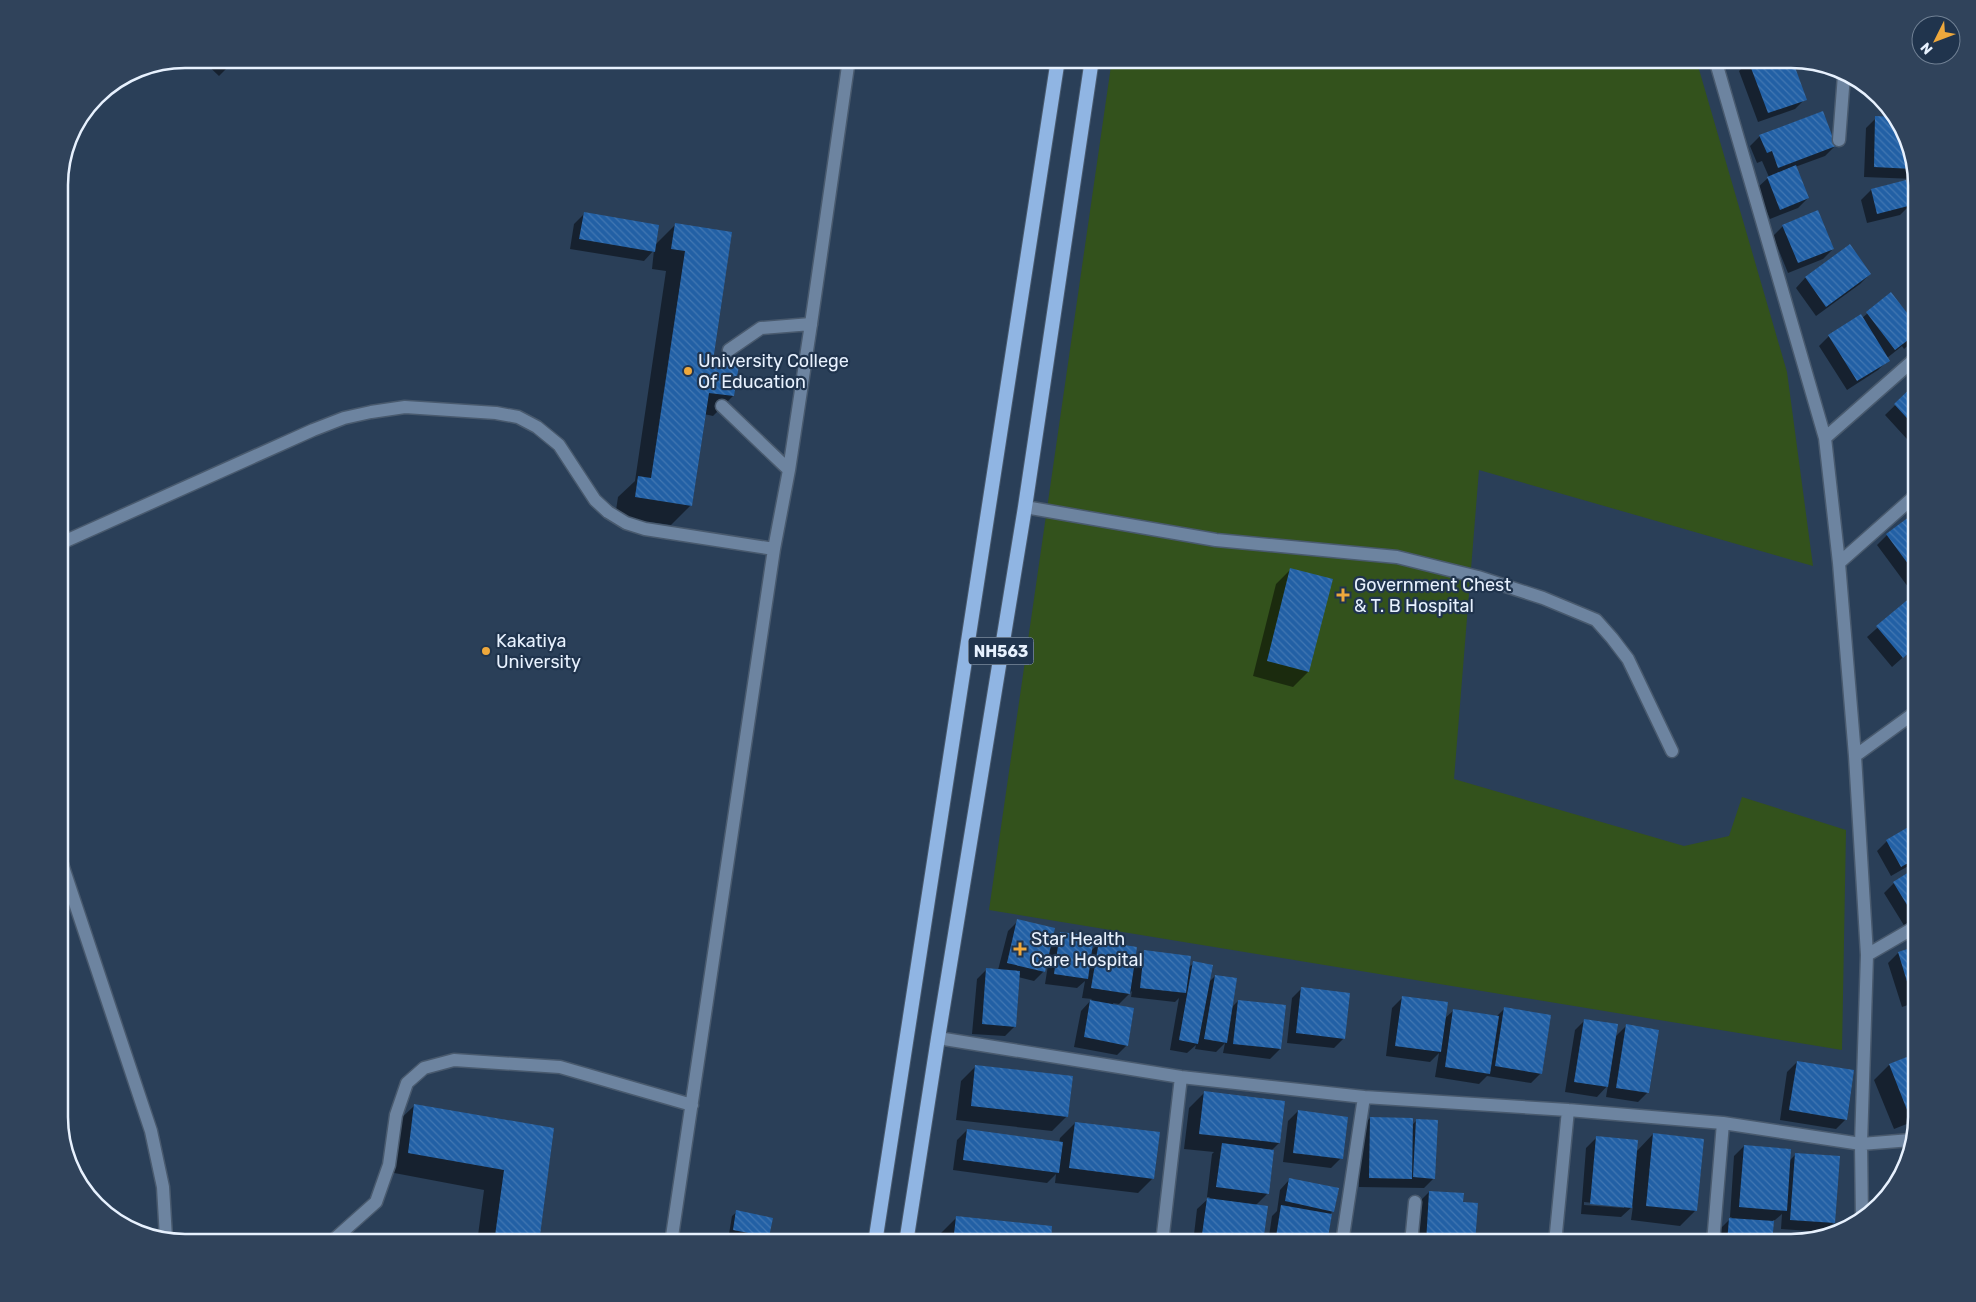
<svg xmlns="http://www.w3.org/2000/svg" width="1976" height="1302" viewBox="0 0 1976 1302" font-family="Rubik,sans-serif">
<defs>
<pattern id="building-back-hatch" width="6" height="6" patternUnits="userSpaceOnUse" patternTransform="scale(1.25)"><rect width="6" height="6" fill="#2260a5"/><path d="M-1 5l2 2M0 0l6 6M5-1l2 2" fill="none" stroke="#4277b2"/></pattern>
</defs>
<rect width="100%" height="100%" fill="#2a3f58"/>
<!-- green -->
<path fill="#33521c" d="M1112 59H1696L1787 372 1813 566 1479 470 1454 779 1684 846 1729 836 1742 797 1846 830 1842 1050 989 910Z"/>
<!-- shadow -->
<path fill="#0007" fill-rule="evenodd" d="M201 59H236L219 76Z
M1754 59H1791L1805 99 1795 109 1758 122 1739 71 1749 61Z
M1876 118H1898L1901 122 1915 179 1864 177 1866 128Z
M1760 136 1835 146 1825 156 1795 167 1808 198 1798 208 1770 219 1757 188 1769 177 1762 161 1757 163 1750 146Z
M1871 190 1910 205 1900 215 1867 223 1861 200Z
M584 214 655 245 675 225 731 233 712 362 733 396 713 416 704 414 691 505 671 525 615 517 618 497 635 481 666 271 652 269 654 250 644 261 570 249 574 224Z
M1783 226 1833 249 1823 259 1788 273 1773 236Z
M1849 246 1870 274 1860 284 1816 316 1796 288 1805 278Z
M1891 294 1917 328V337L1904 349 1902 346 1887 358 1888 360 1878 370 1847 390 1819 346 1829 336 1862 318Z
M1917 384V450L1885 415Z
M1917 512V586L1911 591 1877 545 1887 535Z
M1291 569 1308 672 1293 687 1253 676 1276 584Z
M1917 593V645L1892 667 1867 637Z
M1917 824V861L1891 876 1877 851 1887 841Z
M1917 868V919L1905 927 1884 893 1894 883Z
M1018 921 1050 943 1061 933 1091 951 1099 943 1134 963 1145 952 1188 968 1194 963 1208 983 1215 976 1231 1008 1238 1001 1280 1049 1270 1059 1223 1053 1225 1043 1216 1052 1195 1049 1196 1045 1187 1053 1170 1050 1179 998 1175 1002 1131 997 1132 991 1119 1004 1113 1003 1127 1045 1117 1055 1074 1047 1081 1011 1092 999 1082 998 1085 981 1077 988 1045 984 1049 959H1047L1044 971 1034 981 1018 977 1015 1026 1005 1036 972 1034 977 979 987 969 998 970 1008 931Z
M1917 947V1002L1902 1007 1888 963 1898 953Z
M1302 988 1344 1038 1334 1048 1287 1043 1292 998Z
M1402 998 1444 1019 1454 1010 1497 1016 1504 1009 1541 1073 1531 1083 1487 1076 1479 1084 1435 1077 1439 1053 1430 1062 1386 1056 1392 1008Z
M1585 1020 1614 1038 1626 1026 1648 1092 1638 1102 1606 1097 1608 1085 1597 1097 1565 1092 1575 1030Z
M1917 1054V1120L1894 1129 1874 1080 1889 1065Z
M1797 1062 1846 1119 1836 1129 1780 1120 1787 1072Z
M976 1066 1067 1116 1052 1131 956 1120 961 1081Z
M1204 1093 1283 1102 1279 1143 1271 1151 1273 1152 1267 1194 1255 1206 1266 1207 1262 1243H1193L1197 1209 1210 1197H1207L1212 1154 1214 1152 1184 1149 1189 1108Z
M414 1106 552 1129 538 1243H477L484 1190 389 1172 394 1125Z
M1298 1111 1341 1158 1331 1168 1283 1162 1288 1121Z
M1370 1118 1412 1125 1417 1120 1434 1178 1424 1188 1359 1187 1360 1128Z
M1075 1123 1153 1178 1138 1193 1055 1183 1056 1174 1047 1183 953 1170 957 1140 967 1130 1059 1143 1060 1138Z
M1653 1134 1695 1211 1680 1226 1631 1220 1633 1206 1621 1217 1581 1214 1586 1148 1596 1138 1636 1152ZM1584 1202 1624 1206V1208L1584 1205Z
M1744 1146 1789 1161 1796 1154 1834 1222 1824 1232 1781 1229 1782 1214 1775 1220H1773L1770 1243H1718L1720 1229 1732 1217H1730L1734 1156Z
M1289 1180 1333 1211 1331 1213 1326 1243H1268L1272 1216 1277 1211 1280 1190Z
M1894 1189 1881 1202 1890 1191Z
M1429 1192 1462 1203 1476 1204 1474 1243H1417L1419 1202Z
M737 1212 768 1236 763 1241 729 1234 732 1216Z
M956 1218 1051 1228 1050 1243H940L941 1233Z"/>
<!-- building -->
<path fill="url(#building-back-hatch)" d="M1751 59H1792L1807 100 1768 113 1748 60Z
M1823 111 1836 146 1778 168 1772 151 1767 153 1759 135Z
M1875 116 1896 117 1901 122 1913 169 1874 167Z
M1796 165 1809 198 1780 210 1767 177Z
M1906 180 1912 205 1877 214 1871 189Z
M1818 210 1834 249 1798 263 1782 225Z
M584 212 659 225 655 252 579 239Z
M675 223 732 232 713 361 739 365 734 396 709 393 692 506 635 497 638 476 651 478 685 251 671 249Z
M1850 244 1871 274 1826 307 1805 277Z
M1891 292 1917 326V338L1915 340 1912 337 1895 350 1866 312Z
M1861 314 1890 361 1857 381 1828 335Z
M1917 382V429L1894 404Z
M1917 511V576L1886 534Z
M1290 568 1333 579 1309 672 1267 661Z
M1917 592V646L1903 658 1876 626Z
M1917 822V858L1901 867 1886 840Z
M1917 867V917L1915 918 1893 882Z
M1017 919 1055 928 1045 972 1007 963Z
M1060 932 1094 936 1088 979 1054 974Z
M1099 941 1137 947 1130 994 1091 988Z
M1917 946V996L1912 998 1898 952Z
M1144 950 1191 956 1186 993 1140 988Z
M1193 961 1213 965 1198 1044 1179 1040Z
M986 968 1020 971 1016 1027 982 1024Z
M1215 975 1237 978 1227 1043 1204 1039Z
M1301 987 1350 993 1345 1039 1296 1033Z
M1402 996 1448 1002 1441 1052 1395 1046Z
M1090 1000 1134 1008 1128 1046 1084 1037Z
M1238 1000 1286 1005 1281 1049 1233 1044Z
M1504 1007 1551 1015 1542 1074 1495 1066Z
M1453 1009 1499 1016 1490 1074 1445 1067Z
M1584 1019 1618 1024 1608 1087 1574 1082Z
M1626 1024 1659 1030 1649 1093 1616 1088Z
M1917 1053V1112L1909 1115 1889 1064Z
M1797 1061 1854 1070 1847 1120 1789 1110Z
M975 1065 1073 1076 1068 1117 971 1106Z
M1204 1091 1285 1101 1280 1143 1199 1134Z
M414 1104 554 1128 539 1243H494L504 1170 408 1153Z
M1298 1110 1348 1117 1343 1159 1293 1153Z
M1370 1117 1413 1118 1412 1179 1369 1178Z
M1416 1119 1438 1120 1435 1179 1413 1177Z
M1075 1122 1160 1132 1154 1179 1069 1168Z
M967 1129 1063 1142 1059 1173 963 1160Z
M1653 1133 1704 1139 1697 1211 1646 1206Z
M1596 1136 1638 1140 1632 1208 1590 1204Z
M1222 1143 1274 1150 1269 1194 1216 1187Z
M1744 1145 1791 1149 1787 1211 1739 1207Z
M1795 1153 1840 1156 1835 1223 1790 1220Z
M1289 1178 1339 1188 1334 1212 1285 1201Z
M1429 1191 1464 1193 1463 1202 1478 1203 1475 1243H1426Z
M1207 1198 1268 1206 1263 1243 1201 1242Z
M1281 1205 1332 1214 1327 1243H1275Z
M736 1210 773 1218 769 1237 733 1230Z
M956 1216 1052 1226 1051 1243H953Z
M1729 1218 1774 1221 1772 1243H1727Z
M1487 1239 1522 1242V1243H1487Z"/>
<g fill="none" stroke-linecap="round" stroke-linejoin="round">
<!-- service casing -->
<g stroke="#495a6e" stroke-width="15">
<path id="service" d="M811 324 849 59
M1025 507 1216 540 1397 557 1478 577 1543 598 1596 620 1612 638 1628 659 1672 751"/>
</g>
<!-- minor casing -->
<g stroke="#495a6e" stroke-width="15">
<path id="minor" d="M1715 59 1825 438 1839 563 1855 756 1867 955 1861 1144 1862 1219
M1839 140 1844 75
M722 406 789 470
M1825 438 1917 357
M59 544 313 430 344 418 371 412 405 407 496 413 518 417 537 427 559 445 595 500 608 512 626 523 645 529 774 549
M1839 563 1917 494
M1855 756 1917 711
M59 855 151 1131 163 1187 166 1238
M1867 955 1917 926
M938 1038 1181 1077 1364 1097 1568 1110 1723 1123 1861 1144 1911 1140
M330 1243 376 1202 389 1165 396 1115 407 1083 424 1068 454 1060 560 1067 692 1105
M671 1243 774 549 789 470 811 324 761 328 729 350
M1162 1243 1181 1077
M1342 1243 1364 1097
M1411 1243 1415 1202
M1555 1243 1568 1110
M1713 1243 1723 1123"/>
</g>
<!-- trunk casing -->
<g stroke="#495a6e" stroke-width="16">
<path id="trunk" d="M875 1243 1058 59
M906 1243 938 1038 1025 507 1092 59"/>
</g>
<!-- service -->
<use href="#service" stroke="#6d84a0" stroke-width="12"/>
<!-- minor -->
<use href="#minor" stroke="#6d84a0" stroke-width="12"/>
<!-- trunk -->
<use href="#trunk" stroke="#90b5e3" stroke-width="14"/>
</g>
<!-- markers -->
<g fill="#eea83c" stroke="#20344d" stroke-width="2">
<circle cx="688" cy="371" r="5"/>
<path d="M1340.5 587.5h5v5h5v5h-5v5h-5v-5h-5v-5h5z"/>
<circle cx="486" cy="651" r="5"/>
<path d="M1017.5 941.5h5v5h5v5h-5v5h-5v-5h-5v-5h5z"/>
</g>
<g text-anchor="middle" stroke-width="4.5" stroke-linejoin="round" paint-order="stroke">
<!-- shield labels -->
<rect fill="#20344d" stroke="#abb8c9" stroke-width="1" x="968.5" y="637.5" width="65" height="27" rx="4"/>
<g font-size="16" font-weight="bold" fill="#e7f1fe">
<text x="1001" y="657">NH563</text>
</g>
<!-- poi labels -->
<g font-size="18" fill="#e7f1fe" stroke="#20344d" text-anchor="start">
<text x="698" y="367">University College<tspan x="698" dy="21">Of Education</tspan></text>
<text x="1354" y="591">Government Chest<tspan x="1354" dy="21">&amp; T. B Hospital</tspan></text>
<text x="496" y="647">Kakatiya<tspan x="496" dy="21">University</tspan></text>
<text x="1031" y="945">Star Health<tspan x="1031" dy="21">Care Hospital</tspan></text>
</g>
</g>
<!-- crop -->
<path d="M0 0H1976V1302H0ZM185 68H1791A117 117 0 0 1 1908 185V1117A117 117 0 0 1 1791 1234H185A117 117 0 0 1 68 1117V185A117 117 0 0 1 185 68Z" fill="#30435b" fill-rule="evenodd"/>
<path fill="none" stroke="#e7f1fe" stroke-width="2.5" d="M185 68H1791A117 117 0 0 1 1908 185V1117A117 117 0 0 1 1791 1234H185A117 117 0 0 1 68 1117V185A117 117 0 0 1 185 68Z"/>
<!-- north arrow -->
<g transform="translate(1936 40) rotate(228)"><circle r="24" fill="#20344d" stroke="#708094"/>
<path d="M0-4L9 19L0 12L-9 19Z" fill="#eea83c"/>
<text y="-8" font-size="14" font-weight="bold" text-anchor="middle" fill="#e7f1fe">N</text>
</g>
</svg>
